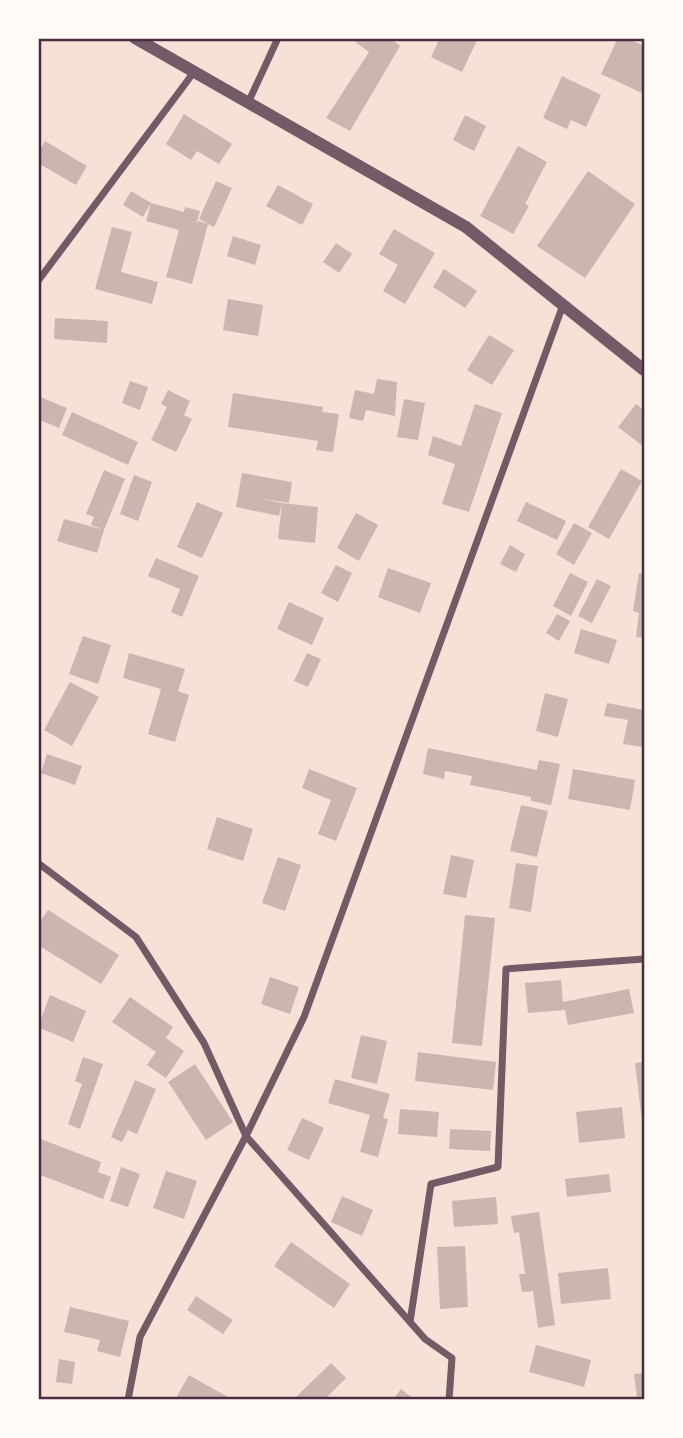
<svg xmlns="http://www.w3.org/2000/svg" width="683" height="1438" viewBox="0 0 683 1438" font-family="'Golos Text',sans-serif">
<rect width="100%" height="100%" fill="#f7e1d7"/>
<!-- building -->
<path fill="#ccb4b1" d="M350 38H390L400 46 350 131 326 118 369 52Z
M440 38H478L462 72 431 57Z
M618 38H627L644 46V94L601 74Z
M562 76 601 95 586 127 571 120 567 129 543 118Z
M184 114 232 144 219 164 197 151 191 160 166 144Z
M465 115 486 126 474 151 453 140Z
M45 141 87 166 76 185 38 163V153Z
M518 146 547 162 525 204 529 206 513 234 480 216Z
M588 171 635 204 585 278 537 246Z
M216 181 232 188 214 227 208 224 192 284 166 277 179 230 146 221 151 203 184 212 185 207 200 211 196 224 198 221 208 224 199 219Z
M278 185 313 204 302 225 266 206Z
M131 191 151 203 143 217 123 205Z
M112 227 132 232 121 272 158 282 152 304 95 289Z
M394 229 435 253 405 304 383 291 398 265 379 254Z
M233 236 261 245 255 265 227 256Z
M336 243 352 254 339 273 323 262Z
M444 269 477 291 465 308 433 287Z
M228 299 263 305 258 336 223 330Z
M55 318 108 321 107 343 54 339Z
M489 335 514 350 492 385 467 370Z
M377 379 397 382 395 416 366 410 363 421 349 418 355 390 374 394Z
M130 381 148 387 140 410 122 403Z
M168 390 190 401 184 415 192 419 176 452 151 440 167 407 161 404Z
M233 393 323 407 322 412 339 414 333 452 316 450 318 441 228 427Z
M38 396 67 408 59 428 38 419Z
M404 399 425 403 418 440 397 437Z
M475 404 502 413 469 512 442 504 455 464 428 455 433 436 461 446Z
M636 404 644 410V447L618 427Z
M72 412 138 442 128 465 62 435Z
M621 469 642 481 609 539 588 527Z
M104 470 125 479 104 530 91 525 94 517 86 514Z
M242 473 292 482 289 503 258 498 282 503 318 507 315 543 278 539 282 503 279 516 236 507Z
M134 475 152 482 138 521 120 514Z
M197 502 223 513 202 558 177 547Z
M526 502 566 521 557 540 517 521Z
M356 513 378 525 359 561 337 548Z
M64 519 104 530 97 553 57 541Z
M574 523 592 533 574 565 556 554Z
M510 545 525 554 516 572 500 564Z
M156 558 199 576 182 617 171 612 180 589 148 576Z
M336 565 352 573 338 602 321 593Z
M388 568 431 583 420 613 378 597Z
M570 573 588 582 571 616 553 606Z
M639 573 644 574V638L636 637 639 613 633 611Z
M597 579 611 586 592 623 578 616Z
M289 602 324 618 312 645 277 629Z
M557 614 570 621 559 641 546 633Z
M581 629 617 640 609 664 574 653Z
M83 636 111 645 98 684 69 674Z
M129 653 185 669 178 691 189 695 175 742 148 734 161 689 123 678Z
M307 653 321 659 308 687 294 681Z
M70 682 99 697 72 746 44 730Z
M545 693 568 699 558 737 536 731Z
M607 703 644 710 643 747 623 744 628 720 604 716Z
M428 748 537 770 539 760 560 764 551 805 531 801V797L470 785 472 776 445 771 444 779 423 774Z
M47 754 82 766 75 785 41 773Z
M309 769 357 788 336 841 318 834 331 800 302 788Z
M573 769 635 780 630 810 568 799Z
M521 805 548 811 537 857 510 851Z
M217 817 253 829 243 861 207 849Z
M451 855 474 860 466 898 443 894Z
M278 857 301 865 285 911 262 903Z
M516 863 538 866 531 912 509 908Z
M48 910 119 955 101 984 38 945V924Z
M465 915 495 918 482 1046 452 1043Z
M270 977 299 987 290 1014 261 1004Z
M561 980 563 1002 629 989 634 1013 568 1025 565 1010 528 1013 525 983Z
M50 995 86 1011 73 1042 38 1027Z
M130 997 173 1027 166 1038 184 1051 166 1078 147 1065 156 1052 112 1022Z
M361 1035 387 1041 377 1084 351 1078Z
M418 1052 496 1062 493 1090 415 1081Z
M83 1057 103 1064 80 1129 68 1124 82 1084 75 1081Z
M644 1062V1129H643L635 1063Z
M195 1064 233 1122 206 1140 168 1082Z
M335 1079 390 1094 383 1118 388 1119 378 1157 360 1152 370 1115 328 1103Z
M135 1080 156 1089 137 1134 128 1130 122 1142 111 1137Z
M622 1107 625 1138 579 1143 576 1112Z
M400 1109 439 1112 437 1137 398 1134Z
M302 1118 324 1128 309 1160 287 1150Z
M450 1129 491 1131 490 1151 449 1149Z
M38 1138 101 1162 98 1172 111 1177 103 1199 38 1174Z
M121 1167 140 1174 128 1207 110 1201Z
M166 1171 197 1181 184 1219 153 1208Z
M609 1174 611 1192 567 1197 565 1179Z
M342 1196 373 1210 362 1236 331 1222Z
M496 1197 498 1224 454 1227 452 1201Z
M539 1212 555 1325 538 1328 533 1291 522 1292 519 1274H525L519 1232 514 1233 511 1216Z
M291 1242 350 1284 334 1308 274 1266Z
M465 1246 468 1307 440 1309 437 1247Z
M608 1268 611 1299 561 1304 558 1273Z
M196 1296 233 1320 223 1334 187 1310Z
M70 1307 129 1321 120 1357 97 1351 100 1340 64 1332Z
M536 1345 591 1360 584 1387 529 1372Z
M59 1359 75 1362 72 1384 56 1382Z
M331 1363 346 1378 324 1400H299L296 1397Z
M644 1373V1397L637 1398 634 1374Z
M189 1375 233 1400H175Z
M401 1389 415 1400H393Z"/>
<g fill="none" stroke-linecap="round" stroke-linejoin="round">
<!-- minor -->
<path stroke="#755966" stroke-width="7" d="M248 103 278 38
M38 281 194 72
M38 863 136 937 204 1043 246 1136 425 1339 452 1358 449 1400
M410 1322 431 1184 498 1167 506 969 644 959
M128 1400 140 1337 246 1136 304 1017 563 305"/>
<!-- tertiary -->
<path stroke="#755966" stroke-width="12" d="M135 38 466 227 644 370"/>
</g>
<!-- border -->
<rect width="683" height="1438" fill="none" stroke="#fffaf5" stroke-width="80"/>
<rect x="40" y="40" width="603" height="1358" fill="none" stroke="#4a2c40" stroke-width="2.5"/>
</svg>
